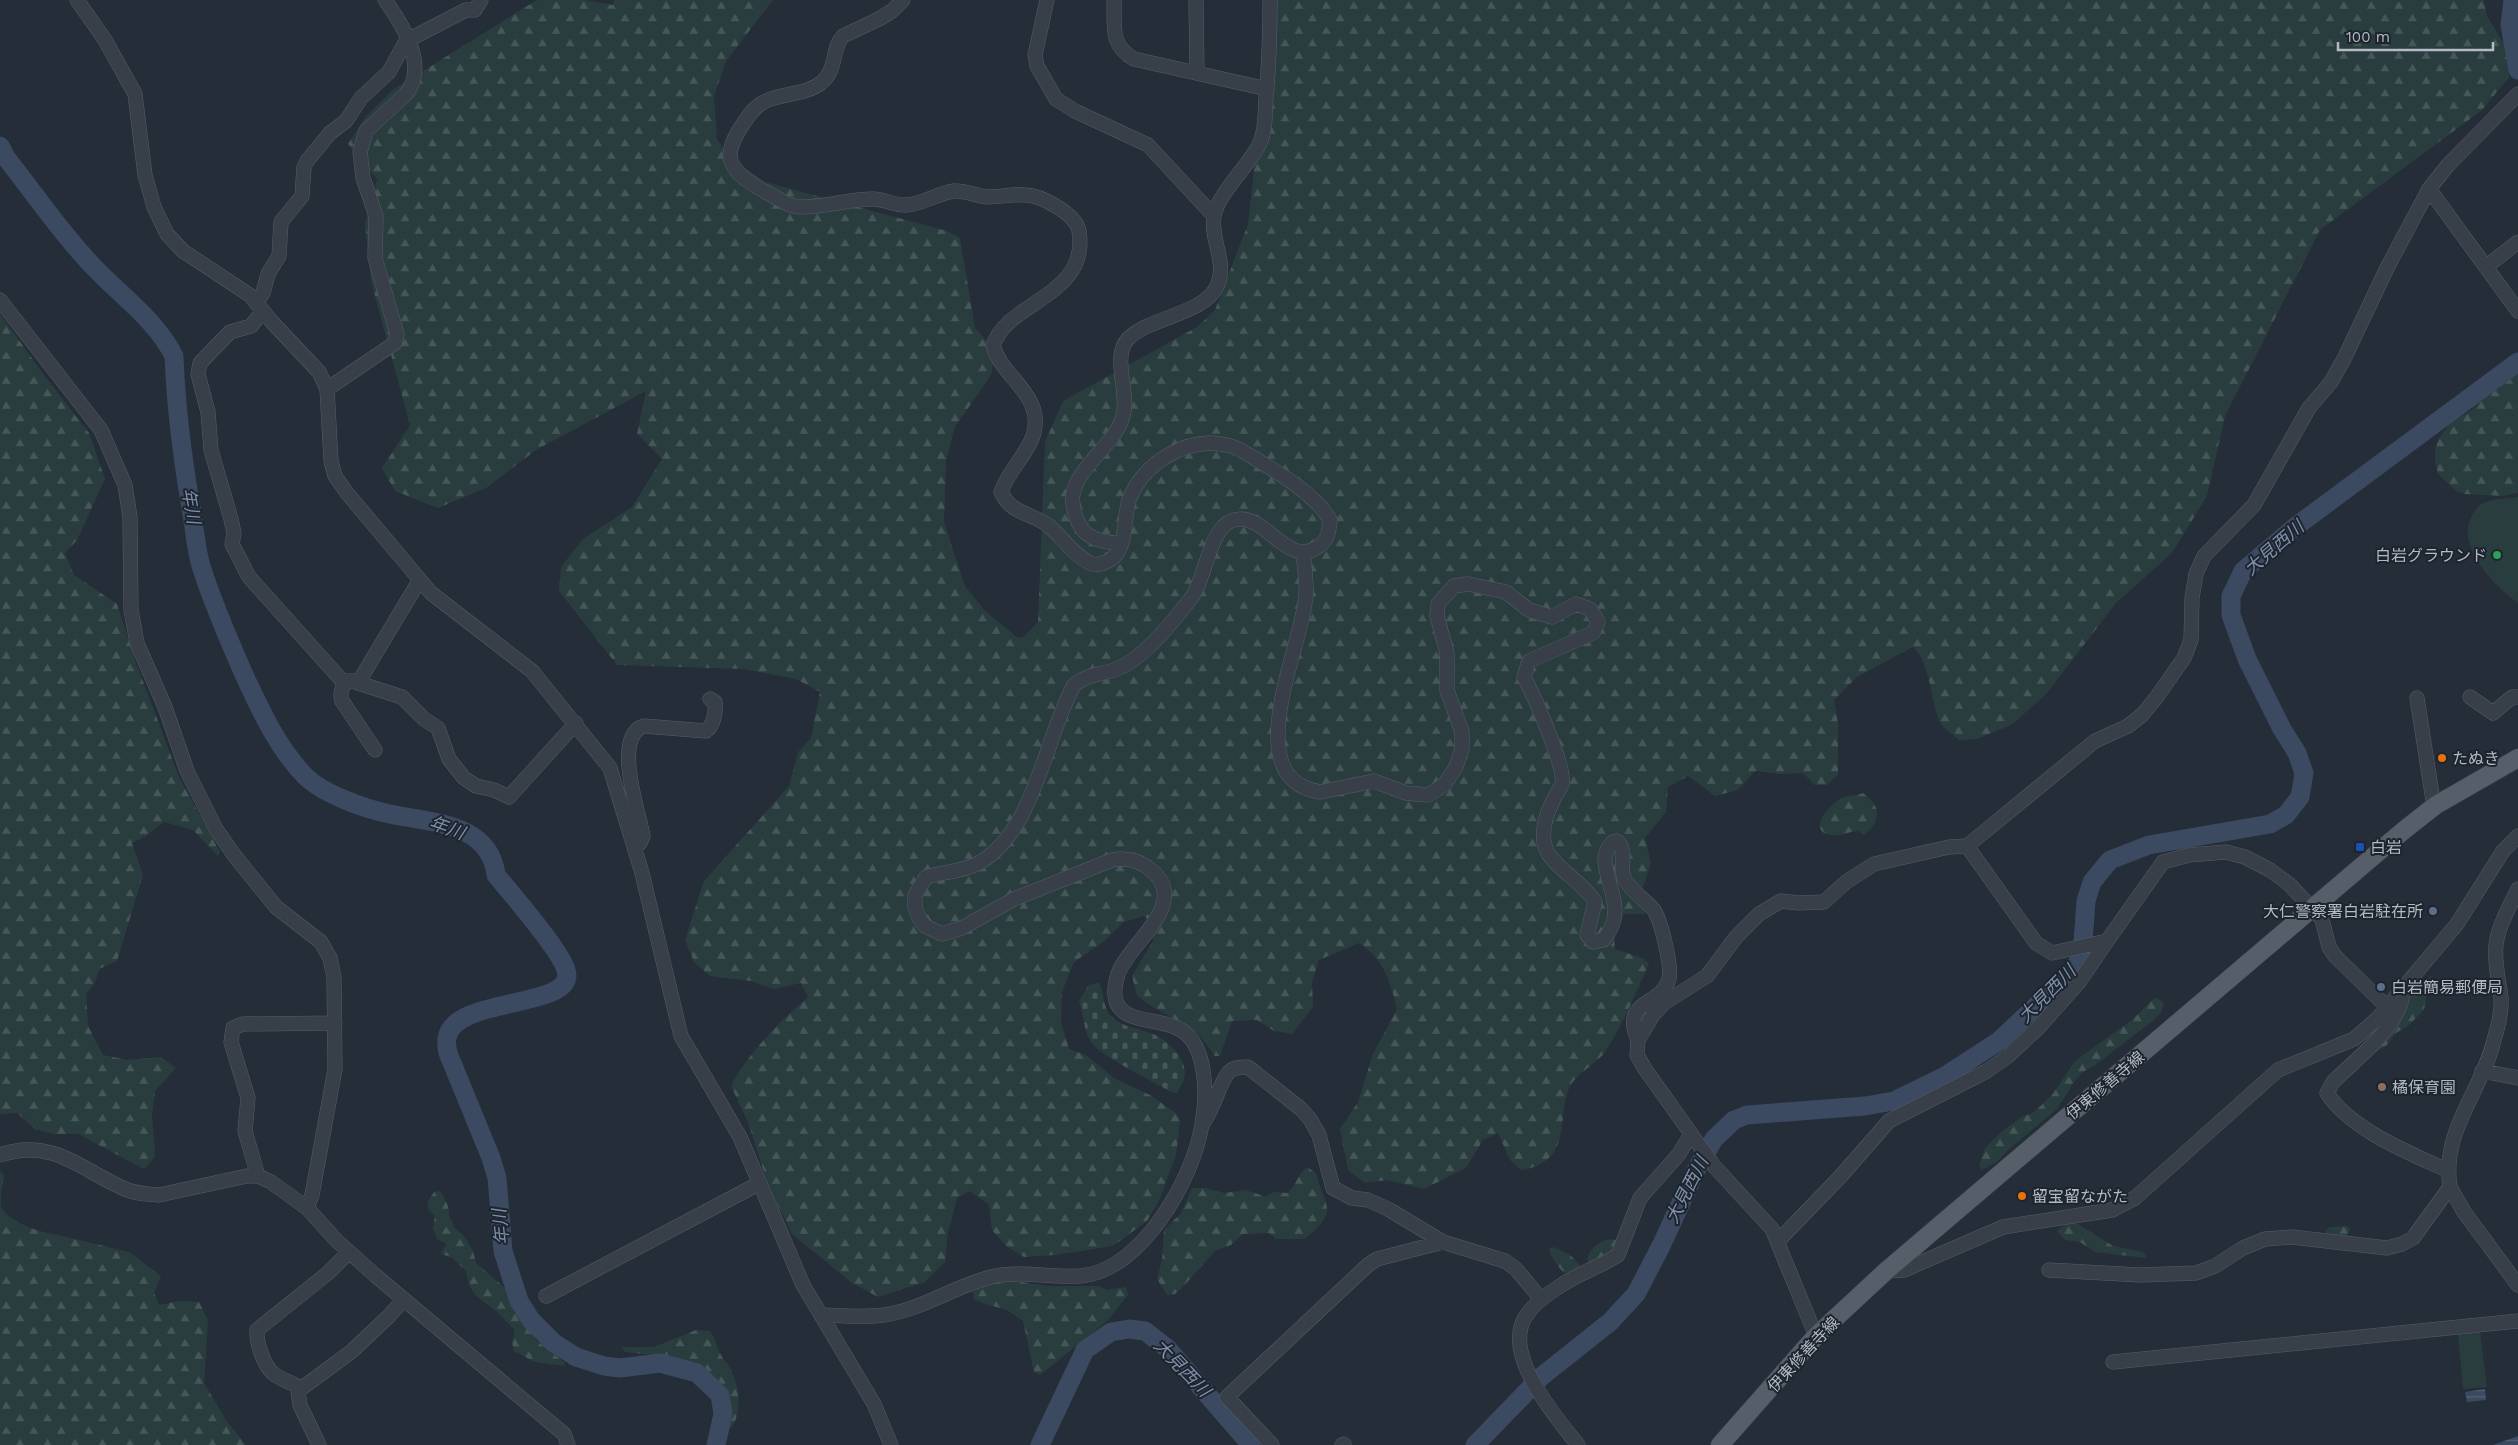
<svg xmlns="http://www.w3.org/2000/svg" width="2518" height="1445" viewBox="0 0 2518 1445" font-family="'Work Sans','Noto Sans JP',sans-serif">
<defs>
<pattern id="forest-firs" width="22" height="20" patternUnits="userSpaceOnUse" patternTransform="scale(1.25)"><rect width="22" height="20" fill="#2a3d3e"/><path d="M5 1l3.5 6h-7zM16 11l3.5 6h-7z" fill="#465758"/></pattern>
<pattern id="cemetery-stones" width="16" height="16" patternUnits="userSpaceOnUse" patternTransform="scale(1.25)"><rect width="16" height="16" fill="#2a3d3e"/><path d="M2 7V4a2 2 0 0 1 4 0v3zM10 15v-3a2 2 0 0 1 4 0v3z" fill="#465758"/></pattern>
<pattern id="water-rules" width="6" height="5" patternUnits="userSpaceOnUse" patternTransform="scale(1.25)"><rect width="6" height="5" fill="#3b4a60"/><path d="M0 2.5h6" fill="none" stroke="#556275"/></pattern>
</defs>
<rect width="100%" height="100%" fill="#242d38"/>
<!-- grass -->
<path fill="#2a3d3e" d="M2518 497V603C2495 587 2453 543 2473 514 2476 509 2478 505 2483 503 2493 498 2508 499 2518 497Z
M2480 1331 2487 1387 2463 1389 2458 1333Z"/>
<!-- forest -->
<path fill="url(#forest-firs)" d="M537 0H585L613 5 614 0H773L726 61 714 96 717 139 729 157 765 182 947 231 960 238 975 328 990 345 994 359 991 375 955 427 946 461 944 522 965 586 985 611 1018 638 1025 636 1038 622 1045 442 1063 401 1197 327 1215 310 1248 224 1273 0H2484L2487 16 2506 47 2509 77 2482 110 2320 230 2225 416 2207 496 2172 553 2116 603 2047 693 2013 724 1977 739 1959 740C1954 735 1945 730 1941 724 1929 700 1932 665 1913 647L1857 677 1834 700 1838 723V775L1827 785H1815L1803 773 1781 774 1755 771 1738 790 1715 796 1688 776 1668 787 1666 812 1645 838 1651 863 1643 887 1645 914H1624L1614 937 1615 949 1642 958 1649 963C1636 993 1623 1025 1605 1052 1593 1068 1573 1073 1567 1094 1561 1112 1565 1133 1555 1150 1549 1162 1533 1169 1521 1170L1510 1160 1498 1133 1483 1140 1466 1168 1424 1189 1387 1180 1365 1183 1348 1170 1340 1129 1358 1102 1373 1054 1397 1009C1390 981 1384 959 1359 943L1319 960 1312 982 1313 1007 1292 1034 1274 1031 1257 1020 1232 1021 1220 1056H1215L1202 1038 1191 1028 1153 1007 1137 996 1132 976 1153 941V924L1144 916 1124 922 1103 942 1074 962 1062 992 1061 1022 1069 1049 1086 1055 1114 1078 1150 1095 1177 1114 1180 1121 1176 1155 1159 1201 1147 1221 1113 1246 1055 1255 1024 1257 1006 1246 992 1230 989 1205 970 1191 957 1198 948 1232 945 1262 925 1282 878 1297 852 1283 792 1234 768 1185 748 1122 731 1086C746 1055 782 1019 808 997L801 983 773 989 751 981 710 976 694 962 685 940 704 881 789 786 798 752 811 738 820 692 796 679 744 669 617 665 559 591 561 567 583 539 632 507 662 459 637 434 646 391 536 450 486 488 438 508 395 491 382 468 410 425 371 281 365 223 377 179 348 144 366 116 394 89Z
M0 314 47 379 89 433 105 479 77 540 65 553 74 575 117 604 135 660 179 777 220 852 218 856 193 830 164 822 146 836 132 843 143 875 117 961 99 969 95 983 86 994 88 1026 103 1055 128 1060 161 1057 176 1068 155 1091 152 1115 155 1157 144 1169 78 1134H53L35 1129 17 1113 0 1114Z
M2518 370V493L2503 496 2465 494 2456 491 2438 474 2435 460V450L2439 438 2451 422 2472 410 2487 394 2498 389Z
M1863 793C1882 807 1881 821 1864 835L1858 831C1849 831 1840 837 1831 835 1804 831 1832 801 1844 797 1851 795 1857 796 1863 793Z
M2432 977 2435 979 2426 997 2424 1010 2409 1025 2396 1033 2387 1045 2374 1053 2372 1052 2404 1008 2411 994 2427 978Z
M2157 998 2164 1003 2161 1012 2155 1019 2094 1066 2083 1072 2076 1079 2057 1109 2008 1150 1997 1162 1981 1170 1979 1165 1985 1148 1999 1134 2020 1118 2034 1112 2052 1095 2075 1061 2132 1020 2153 999Z
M1307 1167 1316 1173C1326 1210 1339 1210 1305 1239H1276L1269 1233 1243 1234 1231 1245 1215 1251 1181 1289 1175 1294 1167 1295 1157 1279 1162 1260 1164 1230 1181 1213 1192 1188H1206L1224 1193 1246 1190 1266 1197 1274 1192 1287 1193C1298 1184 1297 1174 1307 1167Z
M0 1171 4 1175C3 1184 0 1197 1 1206 5 1220 41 1233 54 1234L129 1252 161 1276 154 1293 159 1305 179 1301 199 1302 208 1320 204 1383 226 1420 246 1445H0Z
M439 1191 442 1193 448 1206 449 1215 455 1228 464 1236 473 1251 476 1263 505 1288 521 1317 532 1329 536 1340 565 1363 564 1366 535 1362 514 1351 512 1342 515 1330 497 1312 475 1295 469 1285 466 1271 451 1257 441 1254 446 1244 437 1239 433 1228 435 1216 428 1209V1201L434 1192Z
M2069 1222 2078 1224 2113 1246 2143 1252 2146 1255 2145 1258 2095 1252 2080 1242 2065 1240 2057 1231Z
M2347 1226 2350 1229 2347 1236H2326V1230L2330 1227Z
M1612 1239 1617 1241 1612 1253 1589 1263 1587 1260C1590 1248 1599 1240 1612 1239Z
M1553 1247 1569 1254 1580 1265 1577 1270 1564 1273C1559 1268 1550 1256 1549 1248Z
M1013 1281 1051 1286H1099L1107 1290 1126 1287 1128 1295 1107 1321 1040 1375 1034 1372 1023 1321 1007 1310 982 1303 974 1299 973 1291 986 1284Z
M696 1330 710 1331C716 1339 716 1347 721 1355 723 1360 728 1363 730 1368 739 1384 743 1413 731 1428L726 1427 727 1416 725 1392 714 1376 701 1368 654 1355 625 1352 621 1347H654Z"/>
<!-- cemetery -->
<path fill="url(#cemetery-stones)" d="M1099 982C1105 994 1102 1009 1113 1018 1125 1028 1139 1028 1153 1034 1169 1041 1189 1060 1184 1079 1183 1084 1179 1089 1177 1093L1169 1091C1153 1081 1098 1055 1091 1042 1083 1029 1084 1015 1079 1001L1088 986Z"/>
<!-- water -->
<path fill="url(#water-rules)" d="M2485 1389 2486 1400 2467 1402 2465 1392Z
M2518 1436V1445H2493Z"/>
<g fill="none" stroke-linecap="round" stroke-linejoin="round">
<!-- river -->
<path stroke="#3b4a60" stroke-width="19" d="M2513 0 2510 25 2518 70
M0 146 7 159C34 193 59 230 89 262 118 294 154 317 174 356 176 409 183 462 192 514 195 531 196 550 201 566 213 604 230 643 246 679 262 713 278 748 305 776 323 794 365 809 390 814 430 823 490 822 496 875 510 892 561 951 566 970 578 1010 454 995 447 1038 446 1042 447 1048 448 1053L491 1158 497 1178 503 1251 519 1301 531 1320 554 1343 576 1357 604 1366 620 1368 660 1363 697 1373 720 1395 723 1414 716 1445
M1040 1445 1085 1350 1111 1332 1129 1329 1145 1331 1167 1348 1251 1445
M1475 1445 1542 1376 1610 1322 1636 1294 1661 1246 1697 1168 1714 1139 1734 1120 1747 1115 1865 1106 1894 1101 1945 1076 1999 1041 2070 974 2082 956 2086 901 2092 882 2110 860 2149 845 2270 824 2286 815 2300 797 2304 773 2297 753 2282 729 2247 659 2231 615V596L2243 571 2295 527 2518 362"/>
<!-- minor casing -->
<g stroke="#565d67" stroke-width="15">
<path id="minor" d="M77 0 105 40 135 94 145 175 154 207 167 234 183 251 251 296 272 322 319 372 327 389 331 461 335 476 347 493 431 593 532 671 610 768 642 873 681 1036 740 1137 803 1285 874 1404 891 1445
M1047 0 1035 55 1037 66 1056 99 1075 111 1148 145 1214 216
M1114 0C1115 25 1109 45 1134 59L1267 89
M1196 0 1197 73
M2429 189 2518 311
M2487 266 2518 242
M0 300 101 430 125 485 130 517 131 610 137 643 165 707 187 771 216 829 234 855 276 907 321 942 330 958 334 977 335 1069 312 1195 307 1208
M256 303 263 293 268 274 279 256 281 222 302 196 304 167 307 161 330 133 346 121 361 98 389 72 406 41 466 10H475L481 0
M263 311 251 326 230 332 200 363 198 374 208 412 211 450 231 519 234 533 232 544 249 577 345 684
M327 389 395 343 397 334 375 258 376 216 363 178 360 152 366 131 407 93C428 64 402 24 385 0
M1120 544C1099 541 1083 539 1076 517 1074 510 1071 502 1073 494 1078 466 1115 445 1123 416 1130 393 1111 357 1128 339 1149 317 1205 314 1217 286 1228 263 1210 240 1214 216 1219 192 1249 166 1260 143 1266 129 1265 112 1266 98 1269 65 1270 33 1270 0
M1303 552C1304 566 1307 581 1306 595 1303 645 1236 779 1320 792L1374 781 1406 793 1428 795 1444 785 1456 767 1462 749V732L1447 690V653L1437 616 1438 604 1454 586 1468 584 1506 592 1529 610 1552 617 1576 604 1590 609 1598 622 1593 633 1529 661 1524 677C1533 694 1566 767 1562 784 1560 789 1555 796 1553 801 1546 814 1540 834 1546 849 1552 866 1584 883 1595 902L1587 935 1593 942 1603 940C1636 905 1587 866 1613 842L1617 841C1628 850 1619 866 1624 878 1630 890 1644 899 1653 909 1661 919 1672 966 1669 979 1661 1007 1620 999 1638 1040
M419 581 358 683 402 697 424 719 438 728 449 759 464 778 476 786 494 790 509 797 576 723
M353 681H347C342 687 339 693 342 701L375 750
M2470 697 2493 713 2512 697H2518
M2417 698 2434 807
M1967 846 2036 943 2052 953 2107 941 2163 862 2189 855 2226 852 2245 857 2270 870 2289 884 2322 919 2329 947 2335 956 2387 1007
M634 847 640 843 643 836C639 813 612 736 644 726L706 731C714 725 716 712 715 702L710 699
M2403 987C2405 1023 2358 1057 2333 1082L2327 1093C2350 1129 2409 1153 2447 1170
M2482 1071 2518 1078
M1203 1123C1214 1109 1220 1081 1229 1072 1234 1067 1241 1067 1248 1067L1301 1109 1310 1119 1319 1135 1333 1188 1352 1198 1368 1200 1388 1209 1443 1242 1505 1261 1516 1269 1541 1299
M0 1155C53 1137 81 1170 125 1189 136 1194 147 1194 159 1195L247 1176H258L271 1182 307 1208 337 1241 376 1276 564 1434 568 1445
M258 1176 245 1131 248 1098 231 1042 233 1028 243 1024 335 1023
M2450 1187 2464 1212 2518 1285
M1778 1241 1840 1177 1889 1121 1987 1071 2008 1056 2039 1027 2079 982 2107 941
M2049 1270 2140 1275 2196 1273 2215 1266 2243 1248 2265 1239 2292 1237 2387 1248 2402 1244 2413 1238 2450 1187C2441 1131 2482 1091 2494 1040 2498 1026 2502 1012 2501 998 2499 981 2494 963 2496 945 2498 926 2510 906 2518 889
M1886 1271 1904 1270 2003 1227 2112 1210 2135 1198 2278 1070 2354 1039 2377 1019 2457 924 2503 851 2518 836
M546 1296 760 1183
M821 1315C841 1315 863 1318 884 1315 921 1310 955 1286 991 1277 1020 1270 1051 1278 1080 1276 1141 1272 1194 1178 1202 1124 1207 1098 1208 1046 1181 1030 1155 1014 1101 1029 1118 974 1128 944 1192 903 1151 870 1139 860 1127 857 1112 860L1014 899 962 928 942 934 925 926 919 918 915 907V895L926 877C943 872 961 872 977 864 1034 835 1045 737 1074 685 1088 673 1103 675 1119 668 1145 657 1175 619 1192 597 1205 579 1210 529 1231 521 1264 507 1286 571 1319 546 1328 540 1329 531 1330 520 1316 495 1279 473 1254 458 1246 453 1237 447 1227 445 1187 436 1143 463 1129 500 1123 518 1128 549 1110 560 1104 563 1098 566 1092 564 1074 556 1063 538 1049 526 1030 512 1012 515 1001 492 1008 471 1026 456 1033 436 1046 396 1003 379 993 346 1006 301 1090 297 1079 231 1076 214 1041 195 1025 195 1012 194 1000 197 987 197 976 196 965 190 954 191 938 193 923 204 907 205 895 206 885 199 873 199 849 199 825 207 802 207 788 207 776 197 764 191 721 167 722 152 750 114 767 90 800 99 821 83 838 69 831 49 843 36L879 19 892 11 903 0
M1816 1336 1772 1229 1714 1166 1645 1069 1637 1055 1638 1040 1653 1015 1664 1003 1707 976 1736 937 1759 914 1781 901 1798 903 1824 902 1846 882 1874 864 1949 847 1967 846 2095 741 2128 726 2142 715 2156 698 2184 658 2191 640 2192 598 2196 574 2204 556 2254 505 2309 408 2331 382 2344 359 2387 268 2429 189 2448 165 2518 94
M2113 1362 2518 1321
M300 1388C293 1383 283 1380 275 1375 264 1367 256 1343 257 1330L328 1273 349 1252
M319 1445 300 1405 298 1391 352 1351 389 1316 404 1299
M1272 1445 1227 1397 1368 1265 1377 1259 1443 1242
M1342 1445 1344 1444
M1578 1445C1556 1417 1511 1365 1521 1327 1525 1311 1543 1297 1557 1288 1576 1274 1598 1268 1618 1255L1640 1198 1679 1154 1691 1134"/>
</g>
<!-- major casing -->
<g stroke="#414852" stroke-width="19">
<path id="major" d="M1720 1445 1816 1336 1886 1271 2403 831 2436 805 2518 758"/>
</g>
<!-- minor -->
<use href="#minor" stroke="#383f49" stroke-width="14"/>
<!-- major -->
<use href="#major" stroke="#565e69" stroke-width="18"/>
</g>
<!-- markers -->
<circle fill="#2e9e5b" stroke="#1d242e" stroke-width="2" cx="2497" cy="555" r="5"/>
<g fill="#e8710a" stroke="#1d242e" stroke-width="2">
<circle cx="2442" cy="758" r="5"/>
<circle cx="2022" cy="1196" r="5"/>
</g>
<rect fill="#1a4fb4" stroke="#1d242e" stroke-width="2" x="2355" y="842" width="10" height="10" rx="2.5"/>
<g fill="#5c6f8a" stroke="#1d242e" stroke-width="2">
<circle cx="2433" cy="911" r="5"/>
<circle cx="2381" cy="987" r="5"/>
</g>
<circle fill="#8d6e63" stroke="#1d242e" stroke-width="2" cx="2382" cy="1087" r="5"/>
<g text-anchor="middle" stroke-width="4" stroke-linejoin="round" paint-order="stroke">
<!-- poi labels -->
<g font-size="16" fill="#b3bac5" stroke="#1d242e" text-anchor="start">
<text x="2487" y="561" text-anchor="end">白岩グラウンド</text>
<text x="2452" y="764">たぬき</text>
<text x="2370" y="853">白岩</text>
<text x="2423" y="917" text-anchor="end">大仁警察署白岩駐在所</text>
<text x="2391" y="993">白岩簡易郵便局</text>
<text x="2392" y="1093">橘保育園</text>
<text x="2032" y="1202">留宝留ながた</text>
</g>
<!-- street labels -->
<g font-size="16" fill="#b3bac5" stroke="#1d242e">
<text transform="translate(2105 1085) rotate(-40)" y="6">伊東修善寺線</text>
<text transform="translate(1803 1354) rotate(-47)" y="6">伊東修善寺線</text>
</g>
<!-- water labels -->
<g font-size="18" font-style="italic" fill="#7d90aa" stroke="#1d242e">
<text transform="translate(191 506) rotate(80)" y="6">年川</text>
<text transform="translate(2274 548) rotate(-41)" y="6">大見西川</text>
<text transform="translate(447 828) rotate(19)" y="6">年川</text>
<text transform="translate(2047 994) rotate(-45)" y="6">大見西川</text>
<text transform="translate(1687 1190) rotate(-63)" y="6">大見西川</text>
<text transform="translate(501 1227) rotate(-96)" y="6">年川</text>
<text transform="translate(1182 1368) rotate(46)" y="6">大見西川</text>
</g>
</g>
<!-- scale -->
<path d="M2338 42v8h155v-8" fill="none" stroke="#b3bac5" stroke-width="2.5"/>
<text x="2346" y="42" font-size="15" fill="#b3bac5" stroke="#1d242e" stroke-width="4" paint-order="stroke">100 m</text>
</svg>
